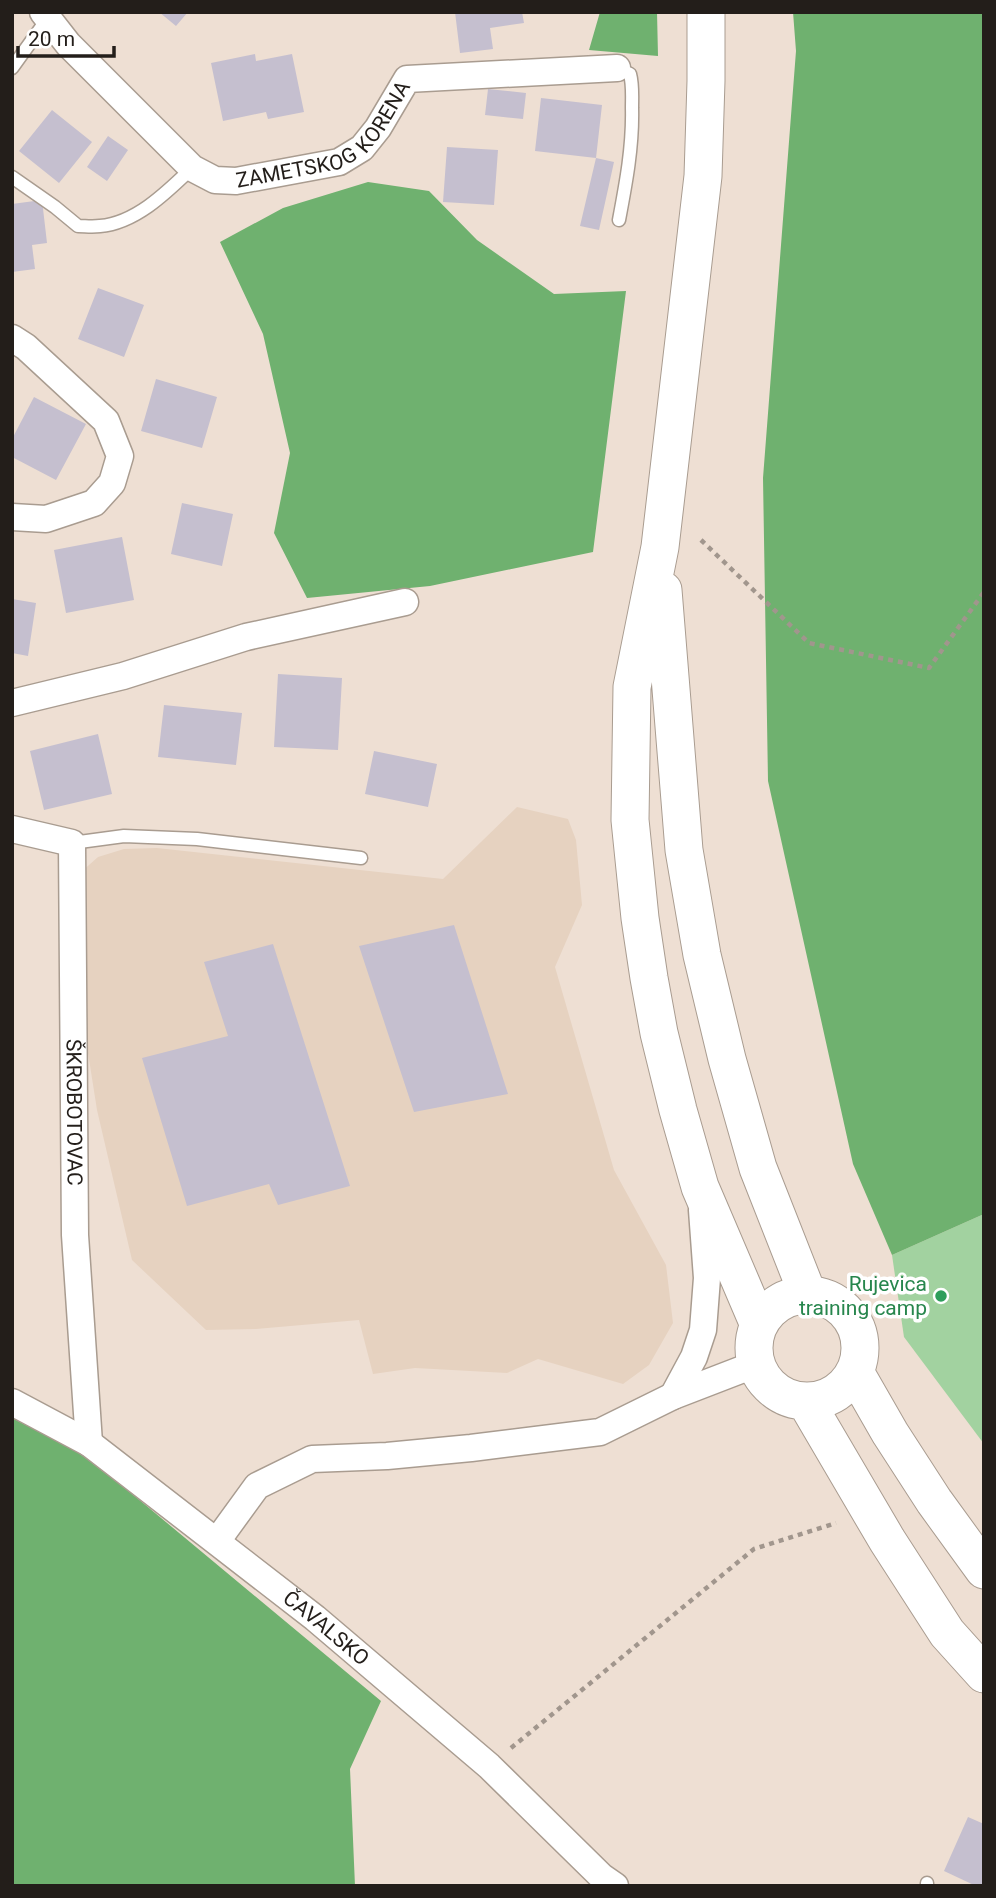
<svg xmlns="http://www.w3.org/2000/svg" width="996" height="1898" viewBox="0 0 996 1898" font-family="Roboto,sans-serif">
<rect width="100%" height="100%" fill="#eedfd3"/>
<!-- built -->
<path fill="#e6d2c0" d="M517 807 568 819 576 840 582 905 555 967 614 1170 666 1265 673 1323 649 1365 623 1384 538 1359 507 1373 415 1368 373 1374 359 1320 256 1329 206 1330 132 1260 97 1110 83 1021 80 873 98 857 124 849 157 848 443 879Z"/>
<!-- green -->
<path fill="#a2d2a0" d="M984 1214V1444L904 1337 892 1255Z"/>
<!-- forest -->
<path fill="#6fb16f" d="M600 12H657L658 56 589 50Z
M793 12H984V1214L892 1255 853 1164 768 781 763 478 796 51Z
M368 182 429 191 477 240 554 294 626 291 593 552 430 586 307 598 274 533 290 453 263 334 220 242 283 208Z
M12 1418 83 1453 381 1701 350 1769 355 1886H12Z"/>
<!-- building -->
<path fill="#c5bfcf" d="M159 12H188L176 26Z
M455 12H522L524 23 490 28 493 49 460 53Z
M255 54 256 61 292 54 304 112 268 119 266 112 223 121 211 63Z
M488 89 526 93 523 119 485 115Z
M541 98 602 105 596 158 535 151Z
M52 110 92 142 59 183 19 151Z
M108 136 128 150 107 181 87 167Z
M447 147 498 150 494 205 443 202Z
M596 158 614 162 599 230 580 226Z
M42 200 47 243 32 245 35 269 12 272V204Z
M98 288 144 305 124 357 78 339Z
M156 379 217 397 202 448 141 431Z
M34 397 86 424 56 480 12 457V439Z
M182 503 233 514 222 566 171 554Z
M122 537 134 600 66 613 54 550Z
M12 599 36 603 28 656 12 653Z
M278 674 342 678 338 750 274 747Z
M164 705 242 713 236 765 158 757Z
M98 734 112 794 44 810 30 751Z
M374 751 437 764 428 807 365 794Z
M454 925 508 1094 414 1112 359 946Z
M273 944 350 1186 278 1205 269 1184 187 1206 142 1058 228 1036 204 962Z
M968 1817 984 1824V1886H976L944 1871Z"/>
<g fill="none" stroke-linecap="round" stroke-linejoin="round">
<!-- lane casing -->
<g stroke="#a99c90" stroke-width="15">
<path id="lane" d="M12 68 48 18
M617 68 630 74C633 85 632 96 632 108 633 146 626 183 619 220
M12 177 55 207 78 226C85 226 92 227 100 226 136 223 167 192 192 168
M72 843 124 836 197 839 361 858
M927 1886V1883"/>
</g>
<!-- street casing -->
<g stroke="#a99c90" stroke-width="29">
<g id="street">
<path id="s1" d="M43 12 68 44 192 168 215 180 236 181 339 162 362 148 378 128 407 79 617 68"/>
<path d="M12 338 26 347 106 421 120 456 112 483 94 503 46 519 12 517"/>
<path d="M12 703 123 676 246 637 405 602"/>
<path id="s2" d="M12 829 72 843 75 1235 89 1443"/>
<path d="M673 1396 694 1357 703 1330 707 1278 702 1210"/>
<path id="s3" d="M12 1402 89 1443 315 1618 489 1766 602 1877 615 1886"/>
<path d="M217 1541 257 1486 312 1459 387 1456 471 1448 600 1432 673 1396 756 1364"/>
</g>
</g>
<!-- secondary casing -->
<g stroke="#a99c90" stroke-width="39">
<path id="secondary" d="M706 12V81L703 176 660 547 632 687 630 820 640 918 649 978 659 1033 678 1110 700 1187 759 1325
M663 590 684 850 702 955 727 1059 758 1168 808 1295
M754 1348a53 53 0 1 1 106 0a53 53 0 1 1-106 0Z
M855 1372 890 1433 934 1501 984 1570
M806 1402 887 1540 947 1633 984 1674"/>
</g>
<!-- path -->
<path stroke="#a1968d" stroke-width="4.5" stroke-dasharray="5 5" stroke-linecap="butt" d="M701 540 809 643 929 668 984 592
M511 1748 754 1549 836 1523"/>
<!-- lane -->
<use href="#lane" stroke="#fff" stroke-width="12"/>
<!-- street -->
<use href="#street" stroke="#fff" stroke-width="26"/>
<!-- secondary -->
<use href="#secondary" stroke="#fff" stroke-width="37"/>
</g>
<!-- markers -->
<circle fill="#2e9e5b" stroke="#fff" stroke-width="2.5" cx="941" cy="1296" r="7"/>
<g text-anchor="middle" stroke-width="7" stroke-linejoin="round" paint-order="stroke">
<!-- street labels -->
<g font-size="21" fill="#231e1a" stroke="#fff">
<text dy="7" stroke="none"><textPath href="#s1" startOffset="368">ZAMETSKOG KORENA</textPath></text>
<text dy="7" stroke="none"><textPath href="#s2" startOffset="331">ŠKROBOTOVAC</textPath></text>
<text dy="7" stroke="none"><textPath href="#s3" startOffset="388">ČAVALSKO</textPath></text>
</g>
<!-- leisure labels -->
<g font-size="21" fill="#27864d" stroke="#fff" text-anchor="end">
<text x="927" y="1291">Rujevica<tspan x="927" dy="24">training camp</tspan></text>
</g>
</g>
<!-- border -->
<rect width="996" height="1898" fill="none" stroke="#231e1a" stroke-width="28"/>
<!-- scale -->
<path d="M18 46v10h96v-10" fill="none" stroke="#231e1a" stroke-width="3.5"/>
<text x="28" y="46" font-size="21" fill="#231e1a" stroke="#ffffff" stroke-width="5" paint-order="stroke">20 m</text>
</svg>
